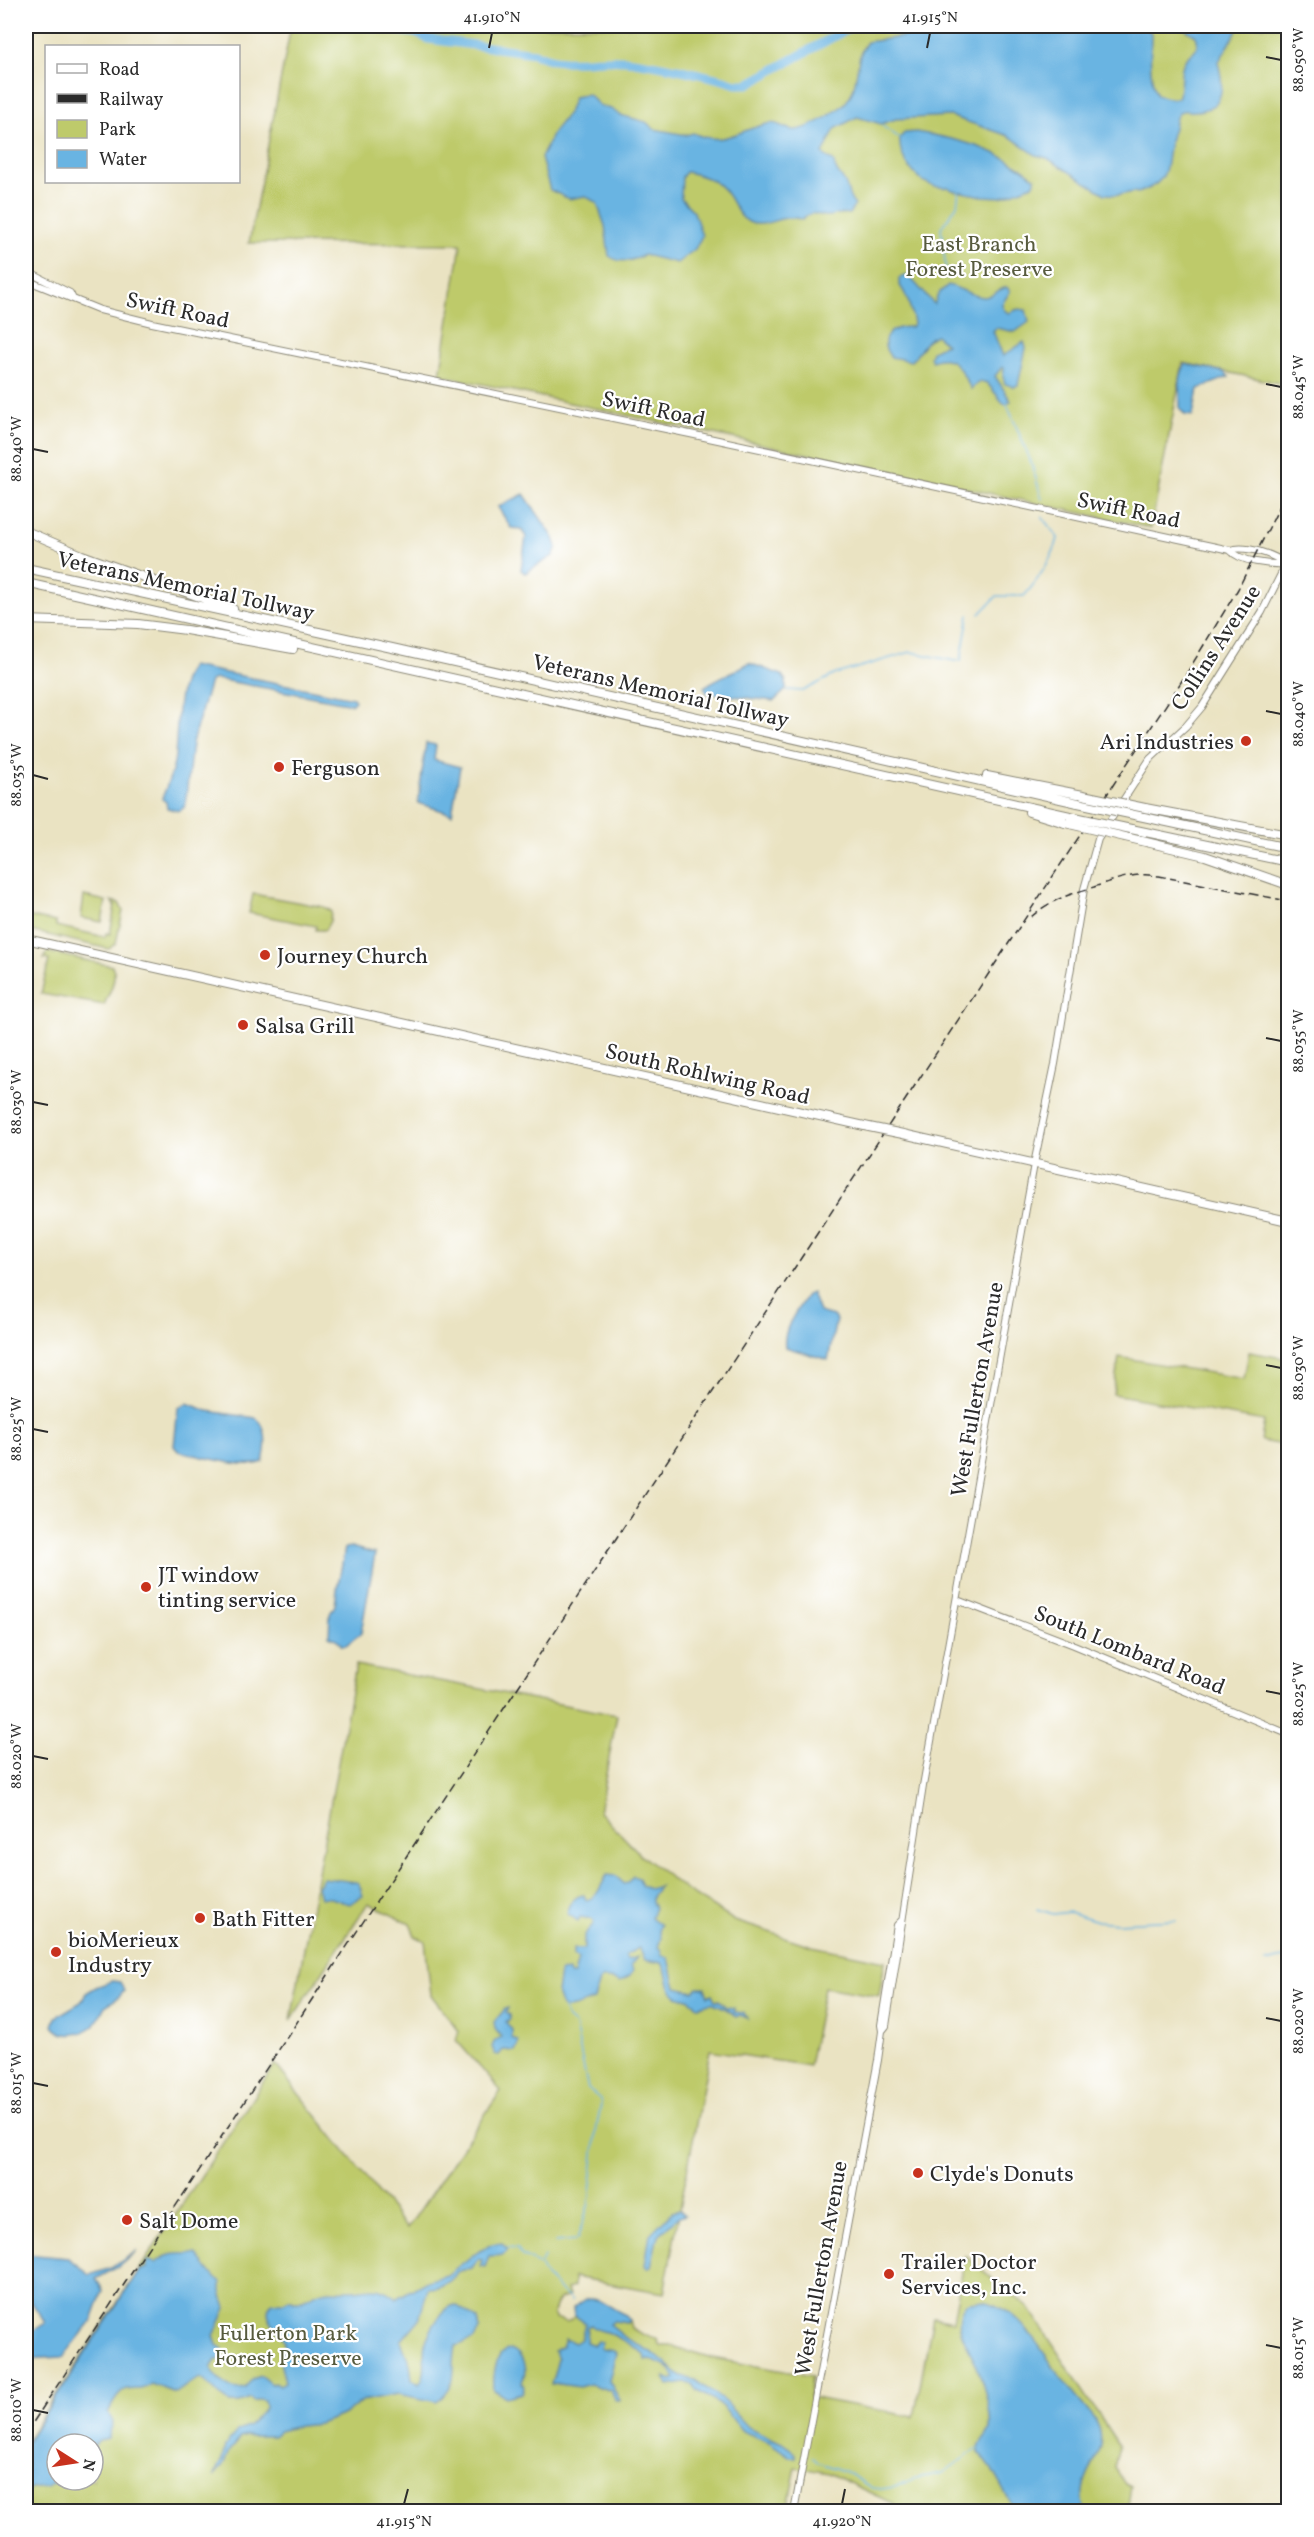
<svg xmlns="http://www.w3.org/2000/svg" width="1314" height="2537" viewBox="0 0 1314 2537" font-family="Vollkorn,serif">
<rect width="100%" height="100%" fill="#fff"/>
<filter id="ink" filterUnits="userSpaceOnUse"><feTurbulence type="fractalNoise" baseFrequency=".0167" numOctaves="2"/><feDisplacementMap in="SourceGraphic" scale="12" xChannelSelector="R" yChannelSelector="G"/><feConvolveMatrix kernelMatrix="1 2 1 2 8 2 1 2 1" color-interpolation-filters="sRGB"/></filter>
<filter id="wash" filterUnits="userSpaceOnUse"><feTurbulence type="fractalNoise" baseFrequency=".008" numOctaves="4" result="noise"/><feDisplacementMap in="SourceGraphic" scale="24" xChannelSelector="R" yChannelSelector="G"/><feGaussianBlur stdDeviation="1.35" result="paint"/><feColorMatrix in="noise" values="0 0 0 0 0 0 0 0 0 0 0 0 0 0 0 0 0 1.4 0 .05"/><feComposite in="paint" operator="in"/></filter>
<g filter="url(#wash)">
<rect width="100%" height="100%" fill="#eae3c2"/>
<!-- green -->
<path fill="#beca6b" stroke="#747a4b" stroke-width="1.5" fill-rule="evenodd" d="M291 26H1288V385L1183 363 1151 528 440 375 461 244 249 243Z
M253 894 324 907 331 911 330 921 325 930H316V926L249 913Z
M84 896 106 901 102 922 81 918Z
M111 901 119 903 123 911 116 943 109 949 26 930V916L56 922V926L105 937 106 933 110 934 115 905Z
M48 952 112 966C119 977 108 995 104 1005L41 994 49 960 43 959Z
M1249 1352 1288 1359V1446L1261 1441 1264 1421 1113 1394 1119 1357 1244 1379Z
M356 1665 617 1715 599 1812 641 1855 687 1891 735 1921 812 1946 885 1961 879 1996 824 1987 809 2066 710 2050 664 2293 574 2277V2287L567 2289 569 2297C557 2298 555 2303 553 2314L555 2318 567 2322 576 2316 592 2326 613 2321 627 2323 629 2320 631 2328C636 2331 652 2339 657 2339L659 2345H669L712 2358 812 2376 809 2397 914 2417 933 2317 953 2321 965 2256 1029 2308 1119 2446 1114 2468 1125 2484 1131 2487 1127 2511H903L893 2509 894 2504 828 2473 796 2467 787 2511 26 2512V2441L275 2064 407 2229 501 2091 456 2040 459 2031 431 1995 425 1941 415 1936 410 1924 368 1903 291 2020ZM57 2444H93V2480H57Z"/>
<!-- water -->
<path fill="#69b4e2" stroke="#4a7086" stroke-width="1.5" d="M935 26 943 30 961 29 964 32 989 26H1145L1151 33C1151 56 1148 73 1157 95L1172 99 1178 98C1183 86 1178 70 1185 60 1192 51 1201 50 1196 36L1180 26H1240L1218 63C1224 84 1226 110 1195 111 1189 112 1182 108 1178 114 1174 119 1175 126 1173 131 1162 161 1177 180 1138 193L1134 192 1119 195 1105 194 1047 158 1036 155 1009 136 950 116 896 119 881 124 857 117 835 129 823 154 834 162C834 171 841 175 845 183 849 191 848 199 855 205L849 214C840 212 832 217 824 216 815 214 810 210 802 220 785 212 768 228 751 223 736 217 734 201 724 190 716 180 699 174 686 172L682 177 681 198 694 212 702 236 695 249 677 263 644 255C632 261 621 264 609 256L605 226 597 203 585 196 569 199 550 190 541 158 554 131 568 113 574 97 588 94 600 106 611 109 620 115 646 122 654 129 686 135 693 133C724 147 738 130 767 124 778 121 783 129 793 130 807 131 837 112 846 102 861 84 853 59 867 42L901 37Z
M916 132C959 139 1000 149 1035 178V182L1033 185 1001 197 982 196 952 190 948 187C924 192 897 161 900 138L904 133Z
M908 275 934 304 939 293 948 285C958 287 976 298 985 297 992 296 999 289 1007 287L1010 292 1002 304 1004 310 1009 313 1018 309 1026 310 1029 322 1015 332 996 328 993 331 1003 356 1024 342 1026 348 1018 385 1014 387 1005 384 1003 377 1004 368 1002 367 995 376 1011 401 1004 404 987 383 980 381 971 389C961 372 956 352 932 361L930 357 932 351 946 344 936 335C925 339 920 353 911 361L891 357C876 339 891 326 911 327L914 323C910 308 908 296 899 284V278Z
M1186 364 1224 372 1229 377 1198 389 1193 416 1185 415 1180 409C1180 395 1177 375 1186 364Z
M524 494 554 538 557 547 553 556 525 573 521 570 526 537 521 529 511 528 498 507Z
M749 663 782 675 786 681V690L774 701 707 693 704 687C718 677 734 672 749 663Z
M191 666 353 698 355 701 352 704 216 679 210 681 192 743 185 807 178 811 167 808 166 802 162 799C166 787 172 775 174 763 179 732 173 694 191 666Z
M426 743 436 745 434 760 460 767 452 814 418 803Z
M812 1293 819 1312 833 1316 836 1320 828 1360 785 1347C782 1329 798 1309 807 1295Z
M187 1403 208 1411 256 1418C269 1427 266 1449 263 1462 248 1470 195 1455 178 1451L174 1446 178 1408Z
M351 1547 375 1554 361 1633 346 1645H341L338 1640 329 1636 330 1614 335 1605 337 1590 345 1548Z
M607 1875 617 1876 623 1884 627 1883 633 1876 639 1878 642 1886 649 1889 660 1886C654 1893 648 1898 655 1908L651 1917 661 1925 659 1929 661 1938 658 1947 661 1950V1954L669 1958 675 1984 677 1987 694 1991 698 1987H705L708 1996 712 1994 715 2000H719L726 2007 734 2008V2012L744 2013 747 2018 740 2015 736 2017C732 2012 720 2005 713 2003 708 2002 704 2006 698 2006L688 1999 677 1996C665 1987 670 1974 662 1963L645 1960 639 1948 625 1955 627 1960 637 1957 631 1965 633 1971 630 1976 620 1982C595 1974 600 1980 594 2000 584 2003 572 2010 562 2007L557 1993 560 1972 569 1971 570 1975H574L578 1959 573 1956V1949H584V1936L594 1923 591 1919 580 1917 578 1921 568 1914C565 1906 576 1895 584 1895L586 1900C599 1897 600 1886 607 1875Z
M323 1878 356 1882 359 1884 363 1896 350 1904 327 1897 320 1898 317 1887Z
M112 1981 120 1982 124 1991 118 1998 105 2006 94 2026C82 2034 63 2040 53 2026L56 2017 81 2002 86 1993 96 1987Z
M508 2008 506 2013 510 2015V2019L506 2022 512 2030V2038L519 2042 515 2051 503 2050 499 2055 495 2054 492 2047 494 2042 501 2037 495 2029 494 2022 505 2009Z
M680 2210 685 2215 677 2218 658 2235 651 2266 647 2268 645 2265 650 2234 672 2212Z
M502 2243 508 2250C502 2258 497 2255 489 2256L485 2267 480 2266 482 2260 478 2259 472 2268 457 2272C452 2282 440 2288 428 2288L419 2320 401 2341 410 2365 412 2379 419 2384C429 2372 422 2357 425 2344 429 2332 443 2305 456 2305L478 2320 480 2329 475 2339 456 2346C450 2375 462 2379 437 2402L398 2394 362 2401 347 2413 319 2424 299 2426 279 2431 273 2436H246L240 2438 229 2451 223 2466 214 2476 222 2460 225 2446 238 2431 249 2426 265 2408 264 2400 259 2399 254 2402 250 2399C222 2413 222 2390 200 2378L175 2393 151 2384C139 2392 138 2388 127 2390 119 2391 111 2406 108 2413L113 2422 108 2439 99 2441 93 2447V2444H57V2480H63L59 2484 51 2483 47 2487 30 2489 26 2494V2443L136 2276 141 2270 147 2268V2260L156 2263C169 2251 180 2254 196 2254L216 2279 221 2281V2292L226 2308 214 2336 217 2345 223 2349V2359L216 2360 211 2368C219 2381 228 2392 245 2388L252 2379 261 2376 271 2384 275 2382 280 2385 285 2382 280 2361C282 2359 282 2356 282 2354 283 2345 285 2354 284 2344 282 2330 259 2316 272 2303H282L289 2299C301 2306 310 2294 323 2291 332 2289 339 2291 349 2290 371 2290 377 2282 397 2298L427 2281 447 2275 473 2255 492 2244Z
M138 2250 118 2267 96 2279 103 2290 92 2321 63 2357 26 2359V2336L45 2323 26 2293V2254L68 2258 90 2275 111 2268Z
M586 2299C601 2297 613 2310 626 2315L629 2320 627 2323 613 2321 609 2324 626 2338 653 2353 682 2377 695 2380 725 2402 748 2427 782 2443 796 2453V2456H789L769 2442 742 2431 723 2407 698 2391 693 2384 685 2383 669 2386 665 2377 672 2380 675 2378 670 2369 650 2359 645 2360 644 2354C632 2346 620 2337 606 2332 600 2330 595 2330 590 2325L587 2327 586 2342 594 2345 597 2341 602 2343 600 2348C605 2352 611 2348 616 2353L609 2381 620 2400H615L611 2391 590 2384 579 2387 559 2384 551 2385 558 2359 554 2351 562 2346 565 2339 575 2343 581 2339 585 2323 574 2315 573 2308Z
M980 2301C1018 2304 1042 2352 1062 2379 1073 2394 1086 2408 1097 2423 1113 2456 1071 2477 1086 2511H1015L991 2468 979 2452C978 2441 988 2439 990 2428 992 2411 983 2386 978 2369 972 2349 946 2322 968 2302Z
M510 2349C524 2353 528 2371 522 2382L524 2387 522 2393 506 2397 494 2390C493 2377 494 2353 510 2349Z"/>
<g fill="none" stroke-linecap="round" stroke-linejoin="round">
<!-- stream -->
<path stroke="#69b4e2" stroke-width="1.5" d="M379 27 380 26
M881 125 901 139
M947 279 941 228 957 205 959 190
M1006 402 1031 462 1042 499
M980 614 997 596H1024C1036 583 1054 556 1058 538L1042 517
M787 690 803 691 836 674 911 652 955 661 961 660 969 615
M1037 1909 1053 1914 1069 1912 1098 1921 1117 1923 1176 1920
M1265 1962 1288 1957
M555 2242 577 2240 589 2203 597 2124 601 2105 600 2099 588 2089 575 2025 566 2017 564 2008
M508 2248 518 2249 522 2256 540 2265 546 2277 572 2301
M541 2263 544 2256
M812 2457 819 2463 844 2471 872 2488 881 2489 895 2487 912 2479 943 2473 978 2448"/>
<!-- river -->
<path stroke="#69b4e2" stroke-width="9" d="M368 26 415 33 428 39 534 53C565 70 600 55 633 61 664 65 694 73 724 80L736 84H748L853 26"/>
</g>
</g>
<g filter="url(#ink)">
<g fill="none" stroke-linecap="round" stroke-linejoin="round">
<!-- tertiary casing -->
<g stroke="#8a8776" stroke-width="8">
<path id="tertiary" d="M26 274 30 273 70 293 72 297
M26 280 100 310 152 323 690 434 1230 550C1246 545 1273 554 1286 564
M1230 550C1240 562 1270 565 1286 564
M957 1600 1074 1645 1288 1734
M882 2031 886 2026 923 1786 1034 1164 1055 1064 1084 889 1098 839 1150 759 1186 726 1202 707 1262 612 1286 564
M794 2512 878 2060 882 2031 881 2025 897 1925 901 1921"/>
</g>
<!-- primary casing -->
<g stroke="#8a8776" stroke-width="10">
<path id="primary" d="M26 939 869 1127
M903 1134 1288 1221"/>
</g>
<!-- motorway casing -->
<g stroke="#8a8776" stroke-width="10">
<path id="motorway" d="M26 531 82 555 233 609
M26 568 392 648 1078 803
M26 583 1070 816
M26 620 138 624 186 630 293 649
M987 776 1083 795
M1145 808 1288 835
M1029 812 1065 823
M1139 816 1288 848
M1131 829 1288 862
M1125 837 1205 856 1288 885"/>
</g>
<!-- tertiary -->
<use href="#tertiary" stroke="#fff" stroke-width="6"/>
<!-- primary -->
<use href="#primary" stroke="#fff" stroke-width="8"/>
<!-- motorway -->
<use href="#motorway" stroke="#fff" stroke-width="8"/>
<!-- rail -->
<path stroke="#2b2b2b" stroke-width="1.5" stroke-dasharray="9 4.5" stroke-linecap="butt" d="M1031 917C1050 900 1070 894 1094 887 1117 879 1135 872 1159 876L1288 901
M26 2433 1185 676 1238 589 1288 490"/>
<!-- primary-bridge casing -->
<g stroke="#8a8776" stroke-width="10" stroke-linecap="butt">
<path id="primary-bridge" d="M869 1127 903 1134"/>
</g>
<!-- motorway-bridge casing -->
<g stroke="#8a8776" stroke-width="10" stroke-linecap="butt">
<path id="motorway-bridge" d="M1083 795 1145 808
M1078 803 1139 816
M1070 816 1131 829
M1065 823 1125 837"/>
</g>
<!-- primary-bridge -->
<use href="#primary-bridge" stroke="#fff" stroke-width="8"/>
<!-- motorway-bridge -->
<use href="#motorway-bridge" stroke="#fff" stroke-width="8"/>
</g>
</g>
<!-- ticks -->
<path fill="none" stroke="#2b2b2b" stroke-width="2" d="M489 48 492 33M927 48 930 33M1266 57 1281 60M1266 384 1281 387M33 449 48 452M1266 711 1281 714M33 775 48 779M1266 1038 1281 1041M33 1102 48 1105M1266 1365 1281 1368M33 1429 48 1432M1266 1691 1281 1694M33 1756 48 1759M1266 2018 1281 2021M33 2083 48 2086M1266 2345 1281 2348M33 2410 48 2413M404 2504 408 2489M842 2504 845 2489"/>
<!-- markers -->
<g fill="#c8321e" stroke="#fff" stroke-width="2">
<circle cx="1246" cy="741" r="6"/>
<circle cx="279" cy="767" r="6"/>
<circle cx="265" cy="955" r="6"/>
<circle cx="243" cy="1025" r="6"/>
<circle cx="146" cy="1587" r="6"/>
<circle cx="200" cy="1918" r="6"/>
<circle cx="56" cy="1952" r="6"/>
<circle cx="918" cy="2173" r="6"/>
<circle cx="127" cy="2220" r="6"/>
<circle cx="889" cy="2274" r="6"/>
</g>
<g text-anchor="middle" stroke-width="4.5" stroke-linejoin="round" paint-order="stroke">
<!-- park labels -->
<g font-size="22" fill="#575b3e" stroke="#fff">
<text x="979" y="251">East Branch<tspan x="979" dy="25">Forest Preserve</tspan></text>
<text x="288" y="2340">Fullerton Park<tspan x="288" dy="25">Forest Preserve</tspan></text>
</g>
<!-- street labels -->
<g font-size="22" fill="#2b2b2b" stroke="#fff">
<text transform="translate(178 309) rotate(12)" y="8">Swift Road</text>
<text transform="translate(654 408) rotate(12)" y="8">Swift Road</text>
<text transform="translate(1129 509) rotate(12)" y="8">Swift Road</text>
<text transform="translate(186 585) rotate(12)" y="8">Veterans Memorial Tollway</text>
<text transform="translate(1215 647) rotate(-57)" y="8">Collins Avenue</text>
<text transform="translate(661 690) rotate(13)" y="8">Veterans Memorial Tollway</text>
<text transform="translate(708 1073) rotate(13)" y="8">South Rohlwing Road</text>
<text transform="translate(976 1389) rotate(-80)" y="8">West Fullerton Avenue</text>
<text transform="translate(1130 1649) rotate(22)" y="8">South Lombard Road</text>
<text transform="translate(820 2268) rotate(-80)" y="8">West Fullerton Avenue</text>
</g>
<!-- poi labels -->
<g font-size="22" fill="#2b2b2b" stroke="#fff" text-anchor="start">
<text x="1234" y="749" text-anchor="end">Ari Industries</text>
<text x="291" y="775">Ferguson</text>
<text x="277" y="963">Journey Church</text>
<text x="255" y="1033">Salsa Grill</text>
<text x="158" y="1582">JT window<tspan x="158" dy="25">tinting service</tspan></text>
<text x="212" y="1926">Bath Fitter</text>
<text x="68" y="1947">bioMerieux<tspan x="68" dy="25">Industry</tspan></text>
<text x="930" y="2181">Clyde's Donuts</text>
<text x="139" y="2228">Salt Dome</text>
<text x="901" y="2269">Trailer Doctor<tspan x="901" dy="25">Services, Inc.</tspan></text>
</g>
</g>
<!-- margin -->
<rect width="1314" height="2537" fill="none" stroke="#fff" stroke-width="66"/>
<!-- legend -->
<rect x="45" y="45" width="195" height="138" fill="#ffffff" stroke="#aaaaaa" stroke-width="1.5"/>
<rect x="57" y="64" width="30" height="9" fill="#ffffff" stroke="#aaaaaa" stroke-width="1.5"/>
<text x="99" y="75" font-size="18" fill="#2b2b2b">Road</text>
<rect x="57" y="94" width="30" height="9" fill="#2b2b2b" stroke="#aaaaaa" stroke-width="1.5"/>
<text x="99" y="105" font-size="18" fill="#2b2b2b">Railway</text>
<rect x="57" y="120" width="30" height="18" fill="#beca6b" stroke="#aaaaaa" stroke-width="1.5"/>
<text x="99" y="135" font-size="18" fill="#2b2b2b">Park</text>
<rect x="57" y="150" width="30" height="18" fill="#69b4e2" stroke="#aaaaaa" stroke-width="1.5"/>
<text x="99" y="165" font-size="18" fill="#2b2b2b">Water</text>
<!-- north arrow -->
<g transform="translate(75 2462) rotate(102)"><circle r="28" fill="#ffffff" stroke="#aaaaaa" stroke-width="1.5"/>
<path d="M0-4.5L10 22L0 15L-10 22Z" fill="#c8321e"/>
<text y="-9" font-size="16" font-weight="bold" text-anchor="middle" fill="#2b2b2b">N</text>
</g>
<rect x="33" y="33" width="1248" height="2471" fill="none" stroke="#2b2b2b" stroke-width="2"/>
<g font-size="15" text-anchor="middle" fill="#2b2b2b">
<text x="492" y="22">41.910°N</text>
<text x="930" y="22">41.915°N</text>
<text transform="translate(1298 60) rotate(-90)" y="5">88.050°W</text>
<text transform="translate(1298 387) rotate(-90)" y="5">88.045°W</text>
<text transform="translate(16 449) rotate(-90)" y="5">88.040°W</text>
<text transform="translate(1298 714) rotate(-90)" y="5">88.040°W</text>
<text transform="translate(16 775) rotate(-90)" y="5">88.035°W</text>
<text transform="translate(1298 1041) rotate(-90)" y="5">88.035°W</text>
<text transform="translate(16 1102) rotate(-90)" y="5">88.030°W</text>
<text transform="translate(1298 1368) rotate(-90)" y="5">88.030°W</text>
<text transform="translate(16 1429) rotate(-90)" y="5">88.025°W</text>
<text transform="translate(1298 1694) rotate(-90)" y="5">88.025°W</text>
<text transform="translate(16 1756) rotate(-90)" y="5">88.020°W</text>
<text transform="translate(1298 2021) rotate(-90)" y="5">88.020°W</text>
<text transform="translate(16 2083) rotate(-90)" y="5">88.015°W</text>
<text transform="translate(1298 2348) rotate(-90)" y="5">88.015°W</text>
<text transform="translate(16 2410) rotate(-90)" y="5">88.010°W</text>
<text x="404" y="2526">41.915°N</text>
<text x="842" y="2526">41.920°N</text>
</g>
</svg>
